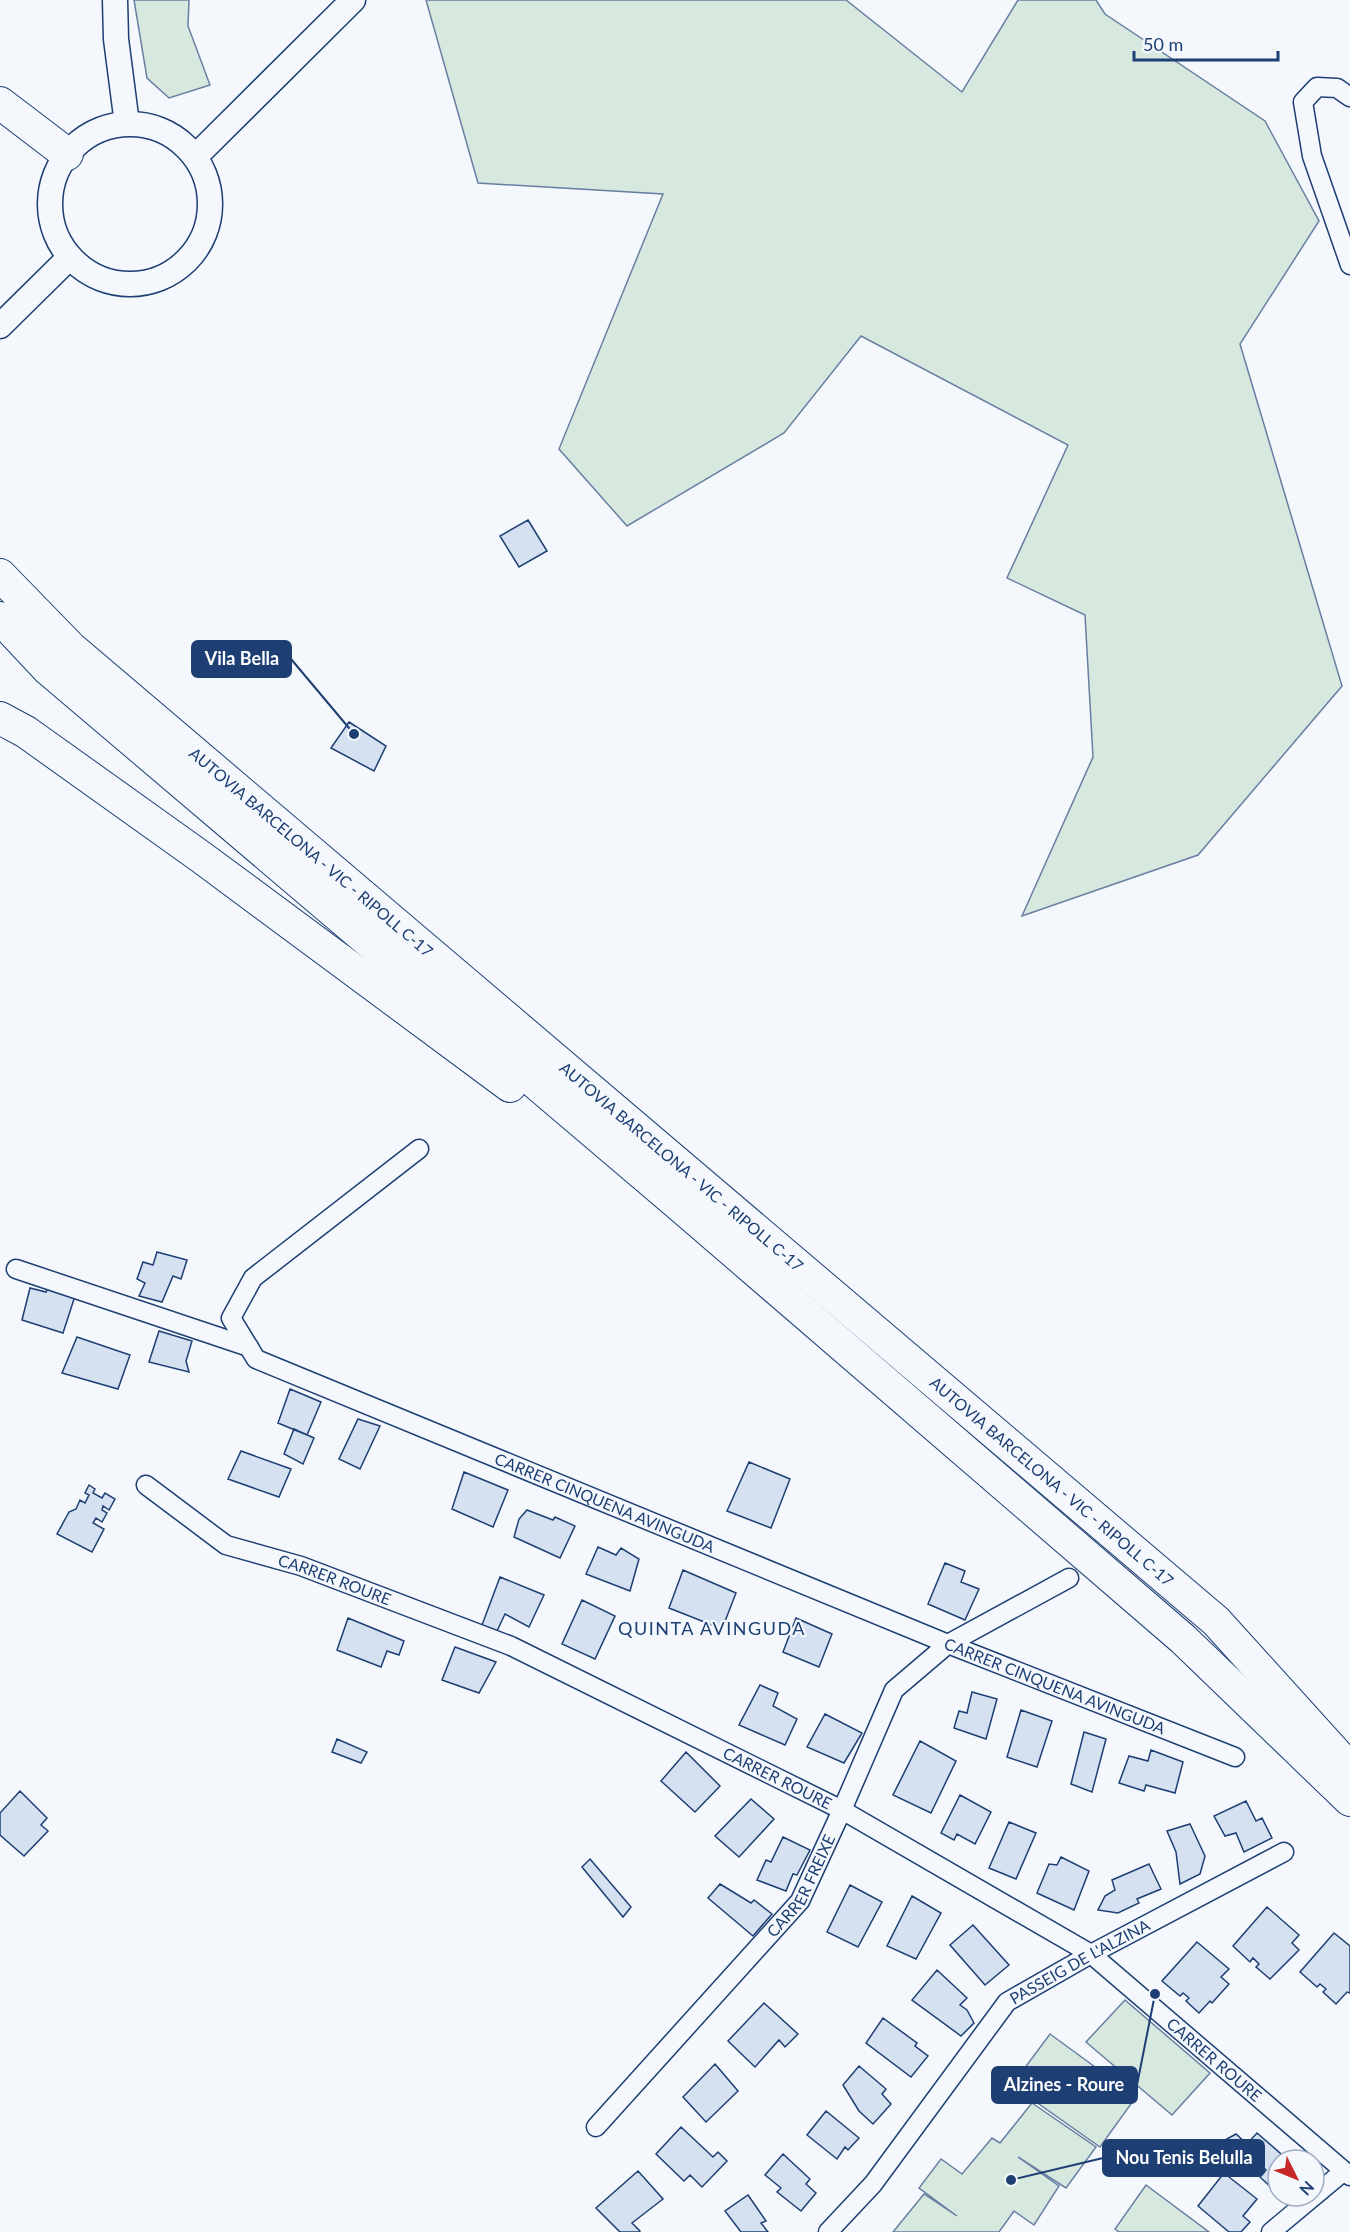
<svg xmlns="http://www.w3.org/2000/svg" width="1350" height="2232" viewBox="0 0 1350 2232" font-family="Lato,sans-serif">
<rect width="100%" height="100%" fill="#f4f7fb"/>
<!-- green -->
<path fill="#d7e8df" stroke="#687fa3" stroke-width="1.5" d="M134 0H189L188 26 210 85 169 98 147 78Z
M426 0H846L962 92 1018 0H1096L1105 14 1265 121 1319 221 1240 344 1342 686 1198 855 1022 916 1093 757 1085 615 1007 578 1068 445 861 336 784 433 627 526 559 449 663 194 478 183Z
M1125 2000 1210 2073 1172 2115 1086 2042Z
M1050 2034 1136 2097 1100 2147 1012 2085Z
M1032 2103 1096 2147 1066 2188 1018 2157 1059 2186 1034 2225 1014 2211 999 2232H893L924 2194 957 2216 919 2188 941 2159 962 2174 992 2138 1000 2143Z
M1146 2185 1209 2232H1119L1115 2229Z"/>
<!-- building -->
<path fill="#d5e0f0" stroke="#1d3f73" stroke-width="1.5" d="M528 520 547 551 519 567 500 536Z
M349 722 386 746 374 771 331 748Z
M157 1252 187 1260 181 1279 173 1276 162 1302 139 1296 145 1283 137 1279 143 1262 153 1265Z
M48 1287 75 1296 63 1333 22 1320 30 1288 46 1292Z
M159 1331 192 1341 186 1361 189 1372 149 1362Z
M77 1337 130 1355 118 1389 62 1373Z
M290 1389 321 1402 307 1435 278 1423Z
M358 1419 380 1426 360 1469 339 1459Z
M294 1429 314 1438 303 1464 284 1454Z
M241 1451 291 1469 279 1497 228 1479Z
M749 1462 790 1479 771 1528 727 1511Z
M464 1472 508 1490 493 1527 452 1509Z
M89 1485 95 1489 93 1493 102 1498 105 1493 115 1499 109 1510 103 1506 102 1510 107 1513 102 1522 96 1518 93 1523 104 1529 92 1552 57 1534 69 1512 76 1509 80 1500 85 1503 89 1495 85 1493Z
M527 1510 553 1520 555 1517 575 1526 560 1558 514 1537 519 1519Z
M598 1547 616 1555 621 1548 639 1559 630 1591 586 1574Z
M945 1563 965 1571 961 1582 979 1589 965 1620 928 1604Z
M683 1570 736 1593 722 1629 669 1608Z
M500 1577 544 1595 529 1627 505 1614 497 1631 482 1625Z
M582 1600 615 1616 595 1659 562 1644Z
M348 1618 404 1641 399 1655 387 1651 381 1667 337 1650Z
M796 1618 832 1634 819 1667 783 1652Z
M455 1647 496 1662 479 1693 442 1680Z
M760 1685 778 1693 773 1706 797 1719 785 1745 739 1725Z
M972 1692 997 1699 986 1739 954 1728 959 1711 967 1713Z
M1021 1710 1052 1721 1037 1767 1007 1757Z
M825 1714 862 1733 844 1763 807 1747Z
M1084 1732 1106 1739 1092 1792 1071 1784Z
M337 1739 367 1752 361 1763 332 1752Z
M920 1741 956 1761 931 1813 893 1795Z
M1151 1750 1183 1762 1175 1793 1146 1785 1144 1791 1119 1783 1129 1756 1148 1761Z
M686 1752 720 1786 695 1812 661 1781Z
M20 1791 47 1818 41 1825 48 1831 24 1856 0 1835V1813Z
M960 1795 991 1812 975 1844 957 1834 954 1840 941 1833Z
M751 1799 774 1819 739 1857 715 1836Z
M1246 1801 1256 1821 1262 1818 1272 1838 1244 1852 1236 1833 1225 1836 1214 1816Z
M1009 1822 1036 1833 1016 1879 989 1868Z
M1190 1824 1205 1856 1200 1874 1180 1884 1176 1852 1167 1831Z
M783 1837 810 1850 797 1875 793 1874 786 1891 757 1880 766 1860 771 1862Z
M1061 1857 1089 1871 1074 1910 1037 1893 1049 1864 1057 1865Z
M590 1859 631 1907 623 1917 582 1867Z
M1149 1864 1161 1889 1137 1899 1139 1903 1118 1913 1098 1910 1105 1896 1115 1890 1112 1880Z
M720 1884 751 1903 754 1900 772 1914 753 1936 708 1898Z
M850 1885 882 1902 858 1947 827 1932Z
M912 1896 941 1913 916 1959 887 1946Z
M1267 1907 1299 1935 1292 1943 1299 1950 1270 1979 1256 1967 1259 1964 1253 1958 1250 1962 1233 1946Z
M973 1925 1009 1965 985 1985 950 1945Z
M1334 1933 1350 1946V1993L1347 1992 1336 2004 1323 1992 1326 1989 1320 1984 1317 1987 1300 1972Z
M1197 1942 1229 1969 1221 1977 1229 1984 1212 2003 1210 2001 1199 2013 1186 2001 1189 1998 1183 1993 1180 1996 1162 1981Z
M937 1970 967 1998 960 2005 967 2010 974 2023 961 2036 912 2000Z
M764 2003 798 2034 785 2047 779 2040 755 2067 728 2041Z
M883 2018 917 2043 915 2046 928 2056 911 2077 866 2043Z
M715 2064 738 2091 706 2122 683 2097Z
M859 2066 886 2089 882 2094 891 2104 873 2124 859 2111 843 2085Z
M826 2111 859 2138 848 2150 845 2147 837 2159 807 2135Z
M681 2127 713 2157 718 2152 727 2161 702 2187 690 2175 684 2181 656 2154Z
M1257 2133 1288 2160H1278V2194L1260 2177 1266 2170 1262 2166 1255 2173 1234 2154 1229 2153 1225 2147V2140L1236 2134 1247 2144Z
M783 2154 810 2179 806 2184 816 2193 801 2211 777 2192 781 2188 765 2175Z
M638 2171 663 2199 632 2223 640 2231 639 2232H620L596 2208Z
M1224 2173 1257 2199 1243 2216 1250 2222 1241 2232H1229L1198 2206Z
M748 2195 766 2221 761 2223 768 2232H741L725 2211Z"/>
<g fill="none" stroke-linecap="round" stroke-linejoin="round">
<!-- street casing -->
<g stroke="#1d3f73" stroke-width="21">
<g id="street">
<path d="M1350 97 1337 88 1317 87 1303 102 1312 156 1350 265"/>
<path id="s1" d="M419 1149 253 1278 231 1318 256 1359 948 1644 1235 1757"/>
<path d="M16 1269 249 1347"/>
<path id="s2" d="M146 1485 226 1545 301 1566 511 1646 842 1810 1091 1954 1350 2176"/>
<path id="s3" d="M596 2127 800 1901 842 1810 894 1690 948 1644 1069 1578"/>
<path id="s4" d="M828 2232 873 2184 1007 2002 1091 1954 1284 1852"/>
<path d="M1271 2232 1344 2171"/>
</g>
</g>
<!-- secondary casing -->
<g stroke="#1d3f73" stroke-width="27">
<path id="secondary" d="M115 0 116 39 127 124
M50 204a80 80 0 1 1 160 0a80 80 0 1 1-160 0Z
M195 157 353 0
M0 326 69 258"/>
</g>
<!-- highway casing -->
<g stroke="#1d3f73" stroke-width="34">
<g id="highway">
<path d="M0 103 67 154"/>
<path id="s5" d="M0 575 71 648 1216 1621 1350 1769"/>
<path d="M0 618 48 669 677 1203 1183 1639 1350 1800"/>
<path d="M0 718 26 732 201 857 510 1086"/>
</g>
</g>
<!-- street -->
<use href="#street" stroke="#f4f7fb" stroke-width="18"/>
<!-- secondary -->
<use href="#secondary" stroke="#f4f7fb" stroke-width="24"/>
<!-- highway -->
<use href="#highway" stroke="#f4f7fb" stroke-width="32"/>
</g>
<g text-anchor="middle" stroke-width="4.5" stroke-linejoin="round" paint-order="stroke">
<!-- street labels -->
<g font-size="16" fill="#1d3f73" stroke="#f4f7fb">
<text dy="6" stroke="none"><textPath href="#s5" startOffset="417">AUTOVIA BARCELONA - VIC - RIPOLL C-17</textPath></text>
<text dy="6" stroke="none"><textPath href="#s5" startOffset="903">AUTOVIA BARCELONA - VIC - RIPOLL C-17</textPath></text>
<text dy="6" stroke="none"><textPath href="#s5" startOffset="1389">AUTOVIA BARCELONA - VIC - RIPOLL C-17</textPath></text>
<text dy="6" stroke="none"><textPath href="#s1" startOffset="681">CARRER CINQUENA AVINGUDA</textPath></text>
<text dy="6" stroke="none"><textPath href="#s2" startOffset="214">CARRER ROURE</textPath></text>
<text dy="6" stroke="none"><textPath href="#s1" startOffset="1167">CARRER CINQUENA AVINGUDA</textPath></text>
<text dy="6" stroke="none"><textPath href="#s2" startOffset="700">CARRER ROURE</textPath></text>
<text dy="6" stroke="none"><textPath href="#s3" startOffset="318">CARRER FREIXE</textPath></text>
<text dy="6" stroke="none"><textPath href="#s4" startOffset="375">PASSEIG DE L'ALZINA</textPath></text>
<text dy="6" stroke="none"><textPath href="#s2" startOffset="1222">CARRER ROURE</textPath></text>
</g>
<!-- neighbourhood labels -->
<g font-size="18" letter-spacing="1.5" fill="#1d3f73" stroke="#f4f7fb">
<text x="712" y="1635">QUINTA AVINGUDA</text>
</g>
</g>
<!-- callouts -->
<path fill="none" stroke="#1d3f73" stroke-width="2" d="M354 734L291 659M1155 1994L1137 2085M1011 2180L1103 2158"/>
<g fill="#1d3f73" stroke="#f4f7fb" stroke-width="2">
<circle cx="354" cy="734" r="6"/>
<circle cx="1155" cy="1994" r="6"/>
<circle cx="1011" cy="2180" r="6"/>
</g>
<g fill="#1d3f73" stroke="#1d3f73" stroke-width="2">
<rect x="192" y="641" width="99" height="36" rx="6"/>
<rect x="992" y="2067" width="145" height="36" rx="6"/>
<rect x="1103" y="2140" width="161" height="36" rx="6"/>
</g>
<g font-size="18" text-anchor="middle" font-weight="bold" fill="#fff">
<text x="242" y="665">Vila Bella</text>
<text x="1064" y="2091">Alzines - Roure</text>
<text x="1184" y="2164">Nou Tenis Belulla</text>
</g>
<!-- north arrow -->
<g transform="translate(1296 2178) rotate(133)"><circle r="28" fill="#f4f7fb" stroke="#9eadc5" stroke-width="1.5"/>
<path d="M0-4.5L10 22L0 15L-10 22Z" fill="#c62828"/>
<text y="-9" font-size="16" font-weight="bold" text-anchor="middle" fill="#1d3f73">N</text>
</g>
<!-- scale -->
<path d="M1134 51v9h144v-9" fill="none" stroke="#1d3f73" stroke-width="3"/>
<text x="1143" y="51" font-size="18" fill="#1d3f73" stroke="#f4f7fb" stroke-width="4.5" paint-order="stroke">50 m</text>
</svg>
